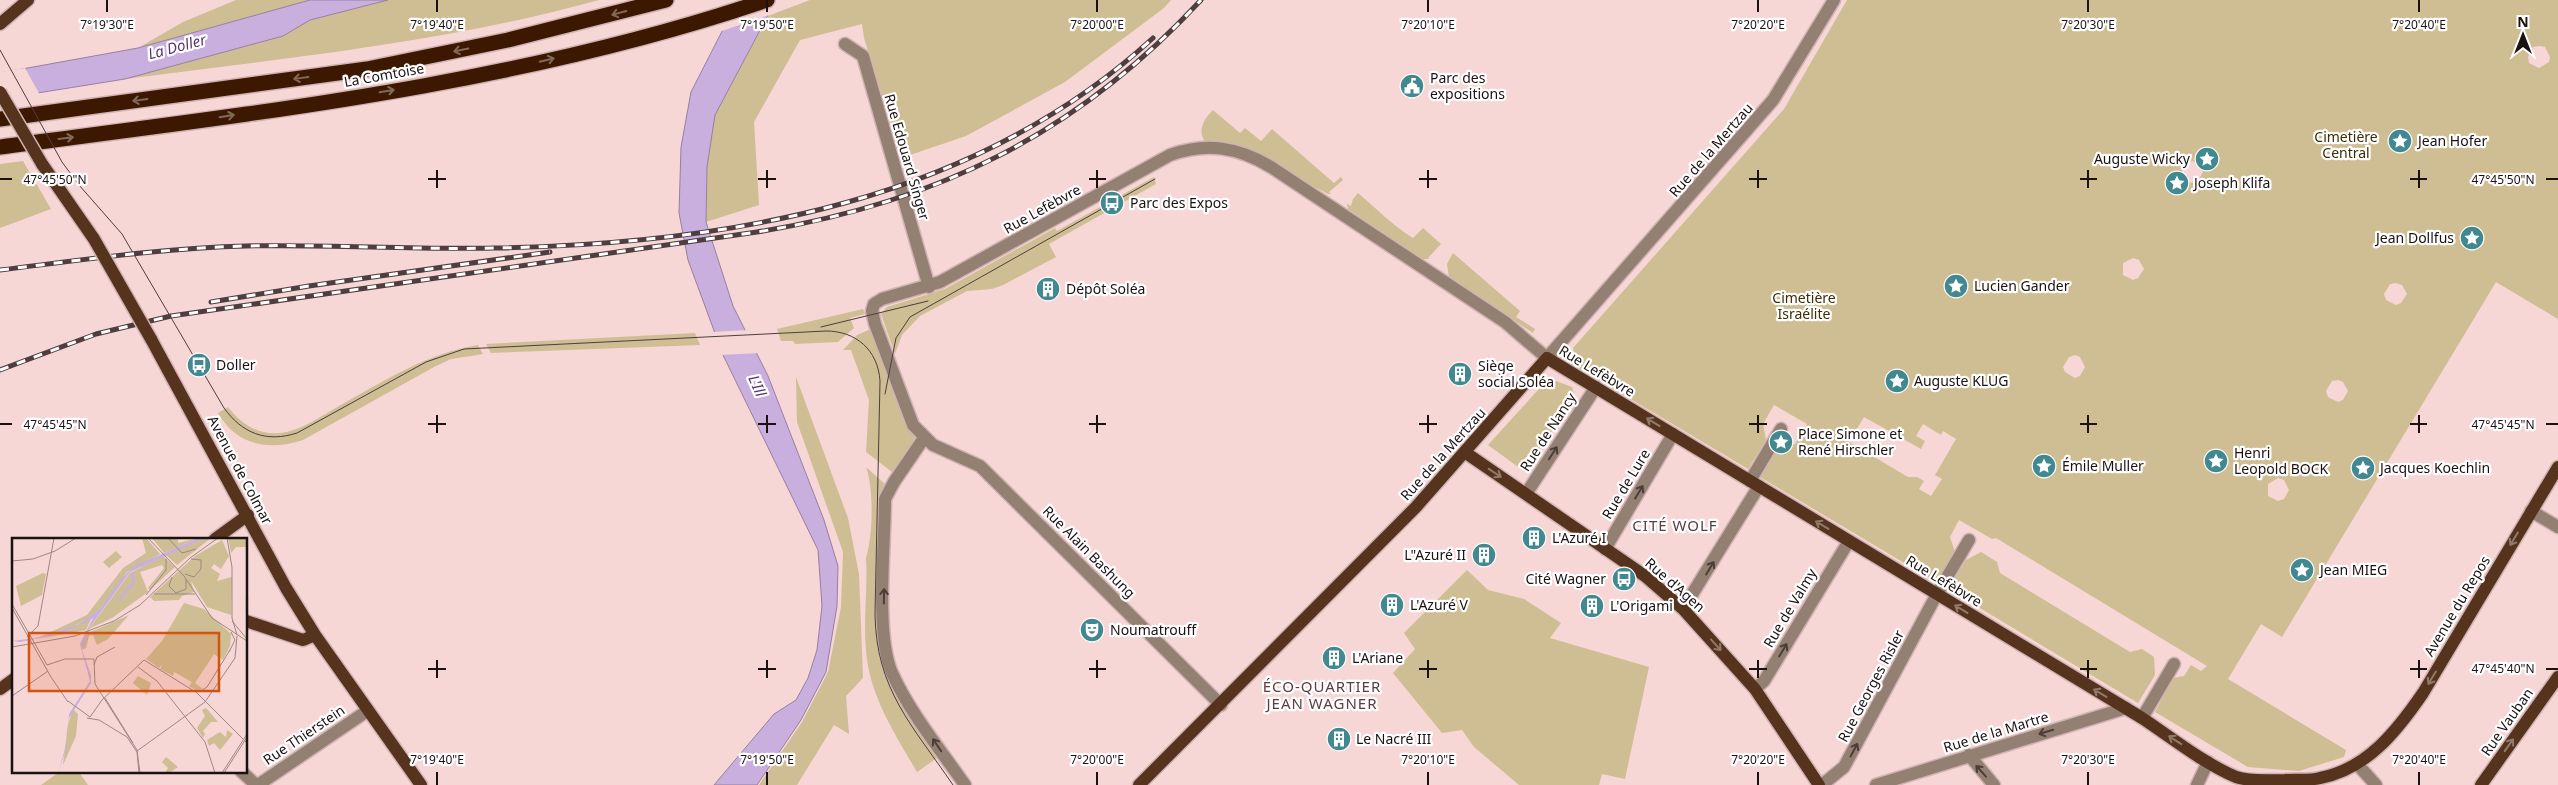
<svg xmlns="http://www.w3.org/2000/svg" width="2558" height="785" viewBox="0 0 2558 785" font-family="'Noto Sans',sans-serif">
<rect width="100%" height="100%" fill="#f7d6d6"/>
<!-- green -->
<path fill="#cfbd93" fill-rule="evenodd" d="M236 0H310L138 48 183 22Z
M388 0H599C445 43 284 58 125 79L283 36 310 20Z
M810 0H1171L1164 8 1065 82 966 136 907 156 894 133 864 38 862 24 800 40 754 122 759 205 706 222 707 167 714 115 768 16Z
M1847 0H2558V319L2496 282 2282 637 2261 624 2228 679 2346 750 2344 757 2299 771 2248 767 2155 712 2173 678 2184 676 2191 665 2201 671 2207 666 1996 538 1992 539 1959 520 1950 537 1955 552 1936 582 1760 477 1778 447 1795 444 1807 424 1776 406 1774 405 1763 424 1766 440 1748 469 1577 367 1573 348 1784 109ZM2540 46 2545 47 2550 57 2549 62 2539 68 2529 63 2528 57 2533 47ZM2192 161 2198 163 2203 172 2198 181 2192 183 2182 178V166ZM2133 258 2139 260 2144 269 2138 278 2133 280 2123 275V263ZM2396 283 2402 285 2407 294 2401 303 2396 305 2386 300 2384 294 2390 284ZM2075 355 2080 357 2085 367 2080 376 2075 378 2065 372 2063 367 2069 357ZM2338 380 2343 382 2348 391 2343 400 2338 402 2328 397 2326 391 2332 381ZM1864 417 1921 449 1925 441 1916 436 1923 424 1941 435 1943 431 1956 439 1935 475 1942 479 1931 496 1919 489 1924 481 1917 477H1908L1849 442ZM2278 478 2284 480 2289 490 2284 499 2278 501 2268 496V484Z
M1213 110 1240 133 1245 128 1261 141 1272 129 1334 183 1341 177 1343 180 1329 192 1331 194H1328L1237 146 1205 142C1197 130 1204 119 1213 110Z
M23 161 51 209 0 228V164Z
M1154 177 1156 184 1049 244 1056 257 1003 285 992 289 967 291 920 316 902 335 895 354 881 314 887 307 945 289 1055 228 1057 231Z
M1358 193C1377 209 1392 225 1413 238L1423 228 1441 244 1428 258 1430 259H1422L1348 209 1347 204 1351 206 1353 199Z
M1453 253 1520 311 1516 317 1535 329 1533 333 1449 277 1447 264Z
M863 309 865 314 850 318 854 328 838 342 795 344 793 341H781L777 329Z
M871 329 915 433 914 444 892 472 866 452 869 400 851 350H843L857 335Z
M695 333 700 345 491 353 486 344Z
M478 345 483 354 451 359 434 367 303 440C269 451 237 446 218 413L228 407C241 424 258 435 280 433 301 431 321 416 339 406 384 381 427 353 478 345Z
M796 377 848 518 859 574 863 678 846 696 849 734 834 725 797 785H759L802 722 828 672 841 607 843 552 797 422Z
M1556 381 1572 387 1575 397 1525 472 1488 445 1538 390Z
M866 467 886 485 880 642 941 755 917 772C895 734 869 695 866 650 863 619 868 589 866 558 873 536 874 489 866 467Z
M1981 552 1997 562 2000 573 2130 652 2142 649 2154 657 2155 675 2138 703 1948 589 1966 560Z
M1467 570 1488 590 1524 599 1561 623 1550 638 1649 667 1625 779 1602 774 1599 785H1519L1474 747 1462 730 1442 733 1393 673 1415 649 1404 633Z
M61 771H78L88 785H41Z"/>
<!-- water -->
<path fill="#c9afde" stroke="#9580a0" d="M310 0H388L310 20 283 36 125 79 0 99V73L138 48Z
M738 0H776L715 115 707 167 706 222 733 306 768 376 824 520 838 566 837 606 826 672 801 720 757 785H714L774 714 796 700 808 678 817 650 822 606 818 550 723 355 688 260 679 213 681 147 691 92Z"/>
<!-- pier -->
<path fill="#f7d6d6" d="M735 0H779L772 14 719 32Z
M25 68 40 95 0 102V72Z
M748 330 760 353 720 355 712 332Z"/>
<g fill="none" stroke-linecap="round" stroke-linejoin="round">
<!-- minor casing -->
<g stroke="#d0b3b3" stroke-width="15">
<path id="minor" d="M845 44 863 56 929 287
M924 438 894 482 885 499C885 545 875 634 892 673 910 713 940 749 965 785
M1750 481 1781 429
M1526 494 1596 387
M2531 511 2558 527
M1605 549 1673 434
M1683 609 1759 486
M1755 689 1764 681 1849 541
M1221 705 980 466 933 445 913 425 875 324 872 311 874 304 882 299 940 282 1170 155C1207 142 1238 147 1271 167L1505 322 1547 358 1773 100 1834 0
M2142 718 2174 664
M1969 755 1994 785
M2357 764 2376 785
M241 771 256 785
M258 785 367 711
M1822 785 1844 767 1937 594 1969 540
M1876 785 2126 708
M2197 785 2208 762"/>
</g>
<!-- major casing -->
<g stroke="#d0b3b3" stroke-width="15">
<path id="major" d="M0 24 28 0
M42 164 94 239
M151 339 286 588 315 635 421 785
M1466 453 1645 576 1683 609 1755 689 1819 785
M215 539 248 515
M246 621 303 640 315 635
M0 689 14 679
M1139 785 1416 507 1547 358 2142 718C2172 738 2203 763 2236 777 2251 782 2270 780 2285 780 2296 779 2309 781 2320 778 2367 769 2397 731 2423 693L2558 467
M2481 785 2558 677"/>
</g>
<!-- highway casing -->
<g stroke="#d0b3b3" stroke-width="18">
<path id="highway" d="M0 119 367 69 508 40 666 0
M0 147C257 113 520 84 767 0"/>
</g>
<!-- minor -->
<use href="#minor" stroke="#948073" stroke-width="12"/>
<!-- major -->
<use href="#major" stroke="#55331d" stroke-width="12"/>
<!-- highway -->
<use href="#highway" stroke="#3d1800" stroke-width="15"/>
<!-- tram -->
<path stroke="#4e3e3e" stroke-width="1" d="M0 50 62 162 79 185 122 234 224 408C242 433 266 443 297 433L426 362 464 349 826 331C856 331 878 350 880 381L875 614C876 690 913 726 953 785
M821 327 928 301
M885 394 896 338 910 317 1155 179"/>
<!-- rail casing -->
<g stroke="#4e3e3e" stroke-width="5">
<path id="rail" d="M0 270C82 260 164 248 246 246 329 244 412 250 494 248 729 244 974 202 1153 38
M211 302 309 286 550 252
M0 370 96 334 171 316 757 232C936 203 1077 134 1201 0"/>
</g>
<!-- rail -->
<use href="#rail" stroke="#fff" stroke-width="3" stroke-dasharray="9" stroke-linecap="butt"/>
<!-- major-bridge casing -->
<g stroke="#d0b3b3" stroke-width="15" stroke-linecap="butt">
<path id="major-bridge" d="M0 92 42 164
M94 239 151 339"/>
</g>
<!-- major-bridge -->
<use href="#major-bridge" stroke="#55331d" stroke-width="12"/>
</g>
<!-- one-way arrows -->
<defs><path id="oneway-shaft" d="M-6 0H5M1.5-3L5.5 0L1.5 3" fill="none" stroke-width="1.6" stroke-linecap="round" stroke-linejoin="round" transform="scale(1.25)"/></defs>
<g stroke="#816959">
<use href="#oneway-shaft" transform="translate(619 13) rotate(165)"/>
<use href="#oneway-shaft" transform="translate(461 50) rotate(169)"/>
<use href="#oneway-shaft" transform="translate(547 60) rotate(-14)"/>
<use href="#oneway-shaft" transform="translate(301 78) rotate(172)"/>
<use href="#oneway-shaft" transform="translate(387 91) rotate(-10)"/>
<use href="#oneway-shaft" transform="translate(140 100) rotate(172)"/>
<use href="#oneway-shaft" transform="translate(227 116) rotate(-9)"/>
<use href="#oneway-shaft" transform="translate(66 138) rotate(-7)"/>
</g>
<g stroke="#907a6c">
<use href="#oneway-shaft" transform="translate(1653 422) rotate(-149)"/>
<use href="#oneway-shaft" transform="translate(1495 473) rotate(34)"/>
<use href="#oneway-shaft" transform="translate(1822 525) rotate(-149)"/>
<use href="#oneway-shaft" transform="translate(2514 539) rotate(121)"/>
<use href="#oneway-shaft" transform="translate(1961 609) rotate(-149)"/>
<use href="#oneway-shaft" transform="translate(1716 645) rotate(48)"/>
<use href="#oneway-shaft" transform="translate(2432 678) rotate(121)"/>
<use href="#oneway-shaft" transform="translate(2100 693) rotate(-149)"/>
<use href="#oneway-shaft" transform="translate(2175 740) rotate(-147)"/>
<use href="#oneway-shaft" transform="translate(2509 745) rotate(-55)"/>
</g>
<g stroke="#4c3d38">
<use href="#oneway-shaft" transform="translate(1553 453) rotate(-57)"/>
<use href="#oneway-shaft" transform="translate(1639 492) rotate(-59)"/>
<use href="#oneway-shaft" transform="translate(1710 568) rotate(-59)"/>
<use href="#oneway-shaft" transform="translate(884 596) rotate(-89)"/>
<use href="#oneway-shaft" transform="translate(1783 650) rotate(-59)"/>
<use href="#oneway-shaft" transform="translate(2046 732) rotate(163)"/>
<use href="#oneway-shaft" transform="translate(937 745) rotate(-124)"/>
<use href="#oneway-shaft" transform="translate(1854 750) rotate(-62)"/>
<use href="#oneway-shaft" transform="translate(1981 771) rotate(-132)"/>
</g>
<!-- ticks -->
<path fill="none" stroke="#1c1111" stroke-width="2" d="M107 0V12M437 0V12M767 0V12M1097 0V12M1428 0V12M1758 0V12M2088 0V12M2419 0V12M437 170V188M767 170V188M1097 170V188M1428 170V188M1758 170V188M2088 170V188M2419 170V188M0 179H12M428 179H446M758 179H776M1089 179H1106M1419 179H1437M1749 179H1767M2080 179H2097M2410 179H2427M2546 179H2558M437 415V433M767 415V433M1097 415V433M1428 415V433M1758 415V433M2088 415V433M2419 415V433M0 424H12M428 424H446M758 424H776M1089 424H1106M1419 424H1437M1749 424H1767M2080 424H2097M2410 424H2427M2546 424H2558M437 660V678M767 660V678M1097 660V678M1428 660V678M1758 660V678M2088 660V678M2419 660V678M428 669H446M758 669H776M1089 669H1106M1419 669H1437M1749 669H1767M2080 669H2097M2410 669H2427M2546 669H2558M437 772V785M767 772V785M1097 772V785M1428 772V785M1758 772V785M2088 772V785M2419 772V785"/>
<!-- icons -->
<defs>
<g id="civic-disc" transform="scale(1.25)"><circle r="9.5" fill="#418891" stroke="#fff"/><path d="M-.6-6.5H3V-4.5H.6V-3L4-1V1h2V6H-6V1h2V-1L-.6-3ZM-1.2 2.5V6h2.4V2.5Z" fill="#fff"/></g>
<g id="sight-disc" transform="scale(1.25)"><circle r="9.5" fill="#418891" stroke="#fff"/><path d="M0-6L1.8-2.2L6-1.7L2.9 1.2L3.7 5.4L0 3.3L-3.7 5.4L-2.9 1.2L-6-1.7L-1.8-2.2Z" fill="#fff"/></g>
<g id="bus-disc" transform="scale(1.25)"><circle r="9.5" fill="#418891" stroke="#fff"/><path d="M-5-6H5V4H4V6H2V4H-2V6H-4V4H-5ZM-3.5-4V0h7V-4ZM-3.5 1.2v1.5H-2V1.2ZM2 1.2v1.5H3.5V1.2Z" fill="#fff"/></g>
<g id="building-disc" transform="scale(1.25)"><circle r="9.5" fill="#418891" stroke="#fff"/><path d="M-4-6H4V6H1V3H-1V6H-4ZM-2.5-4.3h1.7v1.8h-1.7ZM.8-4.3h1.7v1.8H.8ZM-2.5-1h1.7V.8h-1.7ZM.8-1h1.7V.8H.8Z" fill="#fff"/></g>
<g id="theatre-disc" transform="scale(1.25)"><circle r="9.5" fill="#418891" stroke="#fff"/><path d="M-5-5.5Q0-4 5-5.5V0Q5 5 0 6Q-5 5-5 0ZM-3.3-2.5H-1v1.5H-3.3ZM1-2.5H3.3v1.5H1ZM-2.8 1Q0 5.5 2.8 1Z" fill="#fff"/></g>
</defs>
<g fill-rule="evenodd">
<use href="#civic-disc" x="1412" y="86"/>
<use href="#sight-disc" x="2400" y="141"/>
<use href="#sight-disc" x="2207" y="159"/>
<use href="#sight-disc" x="2177" y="183"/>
<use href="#bus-disc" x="1112" y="203"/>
<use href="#sight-disc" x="2472" y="238"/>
<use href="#sight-disc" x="1956" y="286"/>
<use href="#building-disc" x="1048" y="289"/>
<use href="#bus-disc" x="199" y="365"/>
<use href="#building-disc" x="1460" y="374"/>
<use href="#sight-disc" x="1897" y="381"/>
<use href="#sight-disc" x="1781" y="442"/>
<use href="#sight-disc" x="2216" y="461"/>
<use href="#sight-disc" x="2044" y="466"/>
<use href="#sight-disc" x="2363" y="468"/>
<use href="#building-disc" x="1534" y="538"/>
<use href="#building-disc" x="1484" y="555"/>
<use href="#sight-disc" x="2302" y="570"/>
<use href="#bus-disc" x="1624" y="579"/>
<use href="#building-disc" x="1392" y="605"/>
<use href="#building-disc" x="1592" y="606"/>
<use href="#theatre-disc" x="1092" y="630"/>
<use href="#building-disc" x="1334" y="658"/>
<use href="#building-disc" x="1339" y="739"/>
</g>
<g text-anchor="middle" stroke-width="4.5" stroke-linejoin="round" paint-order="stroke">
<!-- street labels -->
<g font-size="14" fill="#1c1111" stroke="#fff">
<text transform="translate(384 75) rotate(-10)" y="5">La Comtoise</text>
<text transform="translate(1711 150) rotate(-49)" y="5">Rue de la Mertzau</text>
<text transform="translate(907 157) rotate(74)" y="5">Rue Edouard Singer</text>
<text transform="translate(1042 209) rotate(-29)" y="5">Rue Lefèbvre</text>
<text transform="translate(1597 371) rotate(31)" y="5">Rue Lefèbvre</text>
<text transform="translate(1548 432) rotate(-57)" y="5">Rue de Nancy</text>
<text transform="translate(1443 454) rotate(-48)" y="5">Rue de la Mertzau</text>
<text transform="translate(240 470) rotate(62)" y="5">Avenue de Colmar</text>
<text transform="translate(1626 484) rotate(-59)" y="5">Rue de Lure</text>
<text transform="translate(1089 552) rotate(45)" y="5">Rue Alain Bashung</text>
<text transform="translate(1944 581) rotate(31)" y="5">Rue Lefèbvre</text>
<text transform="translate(1675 585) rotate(41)" y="5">Rue d'Agen</text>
<text transform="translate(2457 606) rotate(-59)" y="5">Avenue du Repos</text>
<text transform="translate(1790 608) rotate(-59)" y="5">Rue de Valmy</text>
<text transform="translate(1871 686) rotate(-62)" y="5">Rue Georges Risler</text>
<text transform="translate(2507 722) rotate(-55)" y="5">Rue Vauban</text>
<text transform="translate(1996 732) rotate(-17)" y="5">Rue de la Martre</text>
<text transform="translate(304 735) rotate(-34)" y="5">Rue Thierstein</text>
</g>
<!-- poi labels -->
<g font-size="14" fill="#1c1111" stroke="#fff" text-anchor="start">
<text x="1430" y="83">Parc des<tspan x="1430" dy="16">expositions</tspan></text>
<text x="2418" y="146">Jean Hofer</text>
<text x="2190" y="164" text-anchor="end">Auguste Wicky</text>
<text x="2194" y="188">Joseph Klifa</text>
<text x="1130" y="208">Parc des Expos</text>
<text x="2454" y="243" text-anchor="end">Jean Dollfus</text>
<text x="1974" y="291">Lucien Gander</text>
<text x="1066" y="294">Dépôt Soléa</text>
<text x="216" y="370">Doller</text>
<text x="1478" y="371">Siège<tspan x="1478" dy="16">social Soléa</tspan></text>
<text x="1914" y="386">Auguste KLUG</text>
<text x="1798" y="439">Place Simone et<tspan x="1798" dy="16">René Hirschler</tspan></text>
<text x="2234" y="458">Henri<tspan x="2234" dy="16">Leopold BOCK</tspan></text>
<text x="2062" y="471">Émile Muller</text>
<text x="2380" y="473">Jacques Koechlin</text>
<text x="1552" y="543">L'Azuré I</text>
<text x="1466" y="560" text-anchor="end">L"Azuré II</text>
<text x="2320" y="575">Jean MIEG</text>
<text x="1606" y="584" text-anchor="end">Cité Wagner</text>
<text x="1410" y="610">L'Azuré V</text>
<text x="1610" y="611">L'Origami</text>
<text x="1110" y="635">Noumatrouff</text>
<text x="1352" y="663">L'Ariane</text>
<text x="1356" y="744">Le Nacré III</text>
</g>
<!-- park labels -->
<g font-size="14" fill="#3c2d03" stroke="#fff">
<text x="2346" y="142">Cimetière<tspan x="2346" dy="16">Central</tspan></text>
<text x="1804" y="303">Cimetière<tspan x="1804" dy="16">Israélite</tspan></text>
</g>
<!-- water labels -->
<g font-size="15" font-style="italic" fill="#57356f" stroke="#fff">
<text transform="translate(177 47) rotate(-15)" y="5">La Doller</text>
<text transform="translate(757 386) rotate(66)" y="5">L'Ill</text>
</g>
<!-- neighbourhood labels -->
<g font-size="15" letter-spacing="1" fill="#593e3e" stroke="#fff">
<text x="1675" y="531">CITÉ WOLF</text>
<text x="1322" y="692">ÉCO-QUARTIER<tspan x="1322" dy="17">JEAN WAGNER</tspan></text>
</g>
</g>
<!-- overview -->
<g transform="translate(12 538)">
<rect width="235" height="235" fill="#f7d6d6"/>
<path d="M130 0H134L148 16 115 34 88 71 76 80 61 89 28 99 75 77 111 30 134 15ZM140 0H166V5L187 0 152 15ZM193 0H199L165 27 154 17ZM216 0H235V9H224L219 15ZM210 2 217 18 209 31 202 26 199 30 208 36 205 43 220 39 219 77 195 69 179 43 182 54 170 58 167 62 142 63 138 59 183 18ZM104 13 110 19 97 30 91 24ZM151 18 163 29 138 52 136 50 152 30 150 27 128 34 136 54 100 80 77 91 118 35ZM31 35 34 36 30 57 9 68 4 48ZM172 65 192 71 219 96 218 108 211 122 202 116 183 145 191 151 184 152 177 148 180 144 162 134 161 138 148 131 151 126 147 130 134 121 150 103ZM117 77 96 101 85 107 81 97 77 98 74 110 70 112 74 96ZM80 79 74 92 27 101 56 93ZM126 138 139 145 135 157 121 145ZM194 170 206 184H199L191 193 193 196 191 200 185 190 193 178 190 172ZM61 171 66 176 64 198 51 227 56 186ZM215 192 221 196 208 212 202 205 197 208 195 202 208 194 214 199ZM154 219 166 229 157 235H153L156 230 150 224Z" fill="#cfbd93"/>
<path d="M187 0H193L118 34 78 89 70 112 79 137V145L57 180 55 208 46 235 55 204 57 176 78 143 68 106 81 80 56 93 38 98 8 104 0 103 24 100 65 87 88 71 108 42 122 28Z" fill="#c9afde"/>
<path fill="none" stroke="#c9afde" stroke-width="2.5" d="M235 59V75M107 62 122 44 119 35"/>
<path fill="none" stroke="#9f8787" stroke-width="1" d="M136 0 172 38 200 80 235 103M156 0 170 15 184 11M215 0 220 29V80L225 97M0 23 21 21 43 13 64 0M173 36 182 39 189 31V22L179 21M160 39 157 48 164 55 174 51V41M142 56H183M134 57 154 32V21M0 66 35 127 53 121H82L83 146 125 212 128 235M0 70 39 139 56 164M220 83 235 101M15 99 26 88 42 0M0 109 63 98 102 83 128 67 178 20 206 0M217 114 223 102 219 94M82 127 85 119 103 109M126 129 145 143 193 204 203 235M183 153 235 205M0 158 36 133M93 160 121 205M56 163 78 179 90 162 132 122 182 153H189L195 149 218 112M75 180 87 182 115 199 125 214 127 235M125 213 193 164 223 120 225 98M210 235 235 196M212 235 235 199"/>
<path fill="#d4520c" fill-opacity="0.15" stroke="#d4520c" stroke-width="2.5" d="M17 95H207V153H17Z"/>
<rect width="235" height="235" fill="none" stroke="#1c1111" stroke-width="2.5"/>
</g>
<g font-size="12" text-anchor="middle" fill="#1c1111" stroke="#fff" stroke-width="4.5" stroke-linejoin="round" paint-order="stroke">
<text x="107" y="29">7°19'30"E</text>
<text x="437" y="29">7°19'40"E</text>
<text x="767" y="29">7°19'50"E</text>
<text x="1097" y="29">7°20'00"E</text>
<text x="1428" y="29">7°20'10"E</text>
<text x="1758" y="29">7°20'20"E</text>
<text x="2088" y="29">7°20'30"E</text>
<text x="2419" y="29">7°20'40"E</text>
<text x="55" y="184">47°45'50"N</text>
<text x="2503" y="184">47°45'50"N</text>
<text x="55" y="429">47°45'45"N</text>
<text x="2503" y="429">47°45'45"N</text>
<text x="2503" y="673">47°45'40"N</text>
<text x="437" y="764">7°19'40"E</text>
<text x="767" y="764">7°19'50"E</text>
<text x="1097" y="764">7°20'00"E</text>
<text x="1428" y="764">7°20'10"E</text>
<text x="1758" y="764">7°20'20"E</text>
<text x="2088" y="764">7°20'30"E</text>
<text x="2419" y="764">7°20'40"E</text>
</g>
<!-- north arrow -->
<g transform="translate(2523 35)" stroke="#ffffff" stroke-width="4" paint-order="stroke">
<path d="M0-4L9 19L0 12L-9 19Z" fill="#1c1111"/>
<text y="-8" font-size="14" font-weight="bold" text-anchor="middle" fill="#1c1111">N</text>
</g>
</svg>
